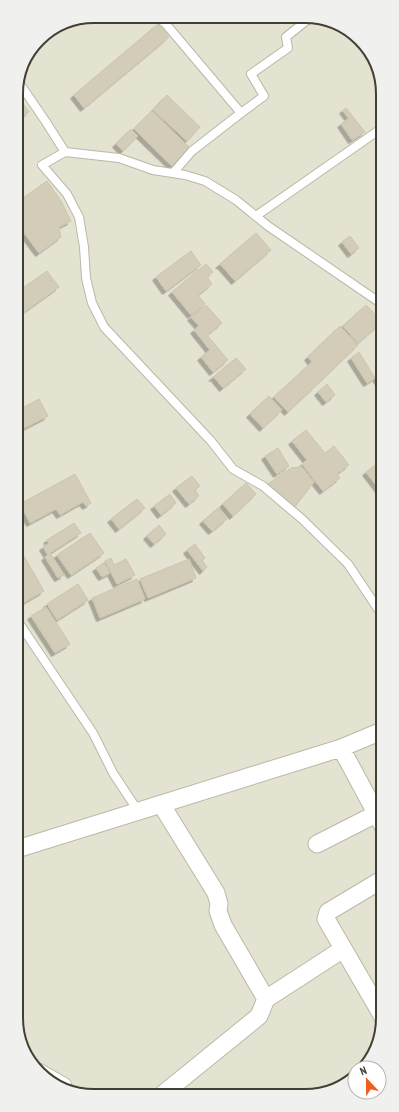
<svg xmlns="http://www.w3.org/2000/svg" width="399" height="1112" viewBox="0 0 399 1112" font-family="'PT Sans Narrow',sans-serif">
<defs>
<filter id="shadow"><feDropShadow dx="-3.5" dy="3.5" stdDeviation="0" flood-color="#0004"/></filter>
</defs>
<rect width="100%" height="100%" fill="#f1efe3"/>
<!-- residential -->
<path fill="#e4e2d1" d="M94 16 321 18 360 39 381 78 383 1023 364 1068H355V1075L321 1094H78L39 1073 18 1034 16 88 24 59 42 35Z"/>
<!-- building -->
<path fill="#d2ccb9" stroke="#ccc5ad" filter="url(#shadow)" d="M158 24 169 37 84 108 74 95Z
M167 95 200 127 187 141 153 110Z
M19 98 29 112 16 121V100Z
M346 108 365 132 352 140 341 124 349 118 343 110Z
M152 111 190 148 172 166 134 129Z
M131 129 138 136 123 151 116 144Z
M47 181 61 201 71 221 59 227 61 237 39 253 16 222V203Z
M256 233 271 250 235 281 221 265H219Z
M350 236 359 248 351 254 342 242Z
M191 251 201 265 166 291 156 277Z
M206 264 213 272 207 277 212 284 198 295 205 304 191 315 172 292Z
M47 271 59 287 17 317 16 293Z
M206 305 222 323 207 335 228 360 213 372 201 357 210 350 194 330 199 326 191 317Z
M366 305 382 322 358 343 343 326Z
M340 326 358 345 288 412 274 397 312 362 308 357Z
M359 352 375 378 367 383 351 358Z
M236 358 246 369 223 388 214 377 212 378Z
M382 372V386L375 376Z
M327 384 335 395 326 402 318 392Z
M269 396 282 410 263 428 250 414Z
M39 399 48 416 17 432V411Z
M306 430 325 453 334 446 349 465 337 474 340 478 323 491 302 464 307 460 292 441Z
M278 448 289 466 277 474 265 456Z
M382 460V493L366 472Z
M302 467 314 482 294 508 265 486 291 468Z
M75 474 91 503 86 506 83 502 60 515 56 509 30 523 20 504Z
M192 476 200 486 195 490 199 496 189 504 176 488Z
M246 483 256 494 233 516 223 504Z
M170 494 176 503 161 515 154 506Z
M137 499 145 508 119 529 111 519Z
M218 508 227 519 212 531 203 521Z
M74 523 81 533 50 553 64 575 58 578 45 557 48 555 43 547 49 543 47 540Z
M159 525 166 534 154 544 147 536Z
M90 533 104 553 71 575 57 555Z
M17 544 44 591 23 603 17 593Z
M195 544 205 558 202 560 207 567 203 571 187 550Z
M111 558 114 565 126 559 135 575 117 584 105 561Z
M189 559 196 578 148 598 140 579Z
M104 563 110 573 102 577 96 568Z
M137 579 145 599 100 618 92 598Z
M78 584 88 600 57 620 47 604Z
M46 607 70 644 55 653 31 616Z"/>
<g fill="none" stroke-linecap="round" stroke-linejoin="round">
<!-- service casing -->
<g stroke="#bbb8a6" stroke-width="10">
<path id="service" d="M155 16 165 23 241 113
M18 81 46 122 65 152 119 158 153 170 185 175 205 181 236 200 268 226 382 304
M65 152 42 165 67 194 79 217 84 247 86 278 92 303 104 327 211 441 233 469 263 486 302 519 348 564 382 615
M173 173 192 151 241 113 264 96 251 74 288 48 286 37 311 17
M256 216 382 128
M17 620 93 733 113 773 138 811"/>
</g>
<!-- minor casing -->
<g stroke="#bbb8a6" stroke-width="19">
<path id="minor" d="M341 748 383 826
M161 804 216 893 219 904 218 911 223 925 266 999
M317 844 376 814
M17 849 341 748 382 731
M383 879 328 912 326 919 383 1017
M38 1072 63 1086
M163 1094 259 1016 266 999 343 949"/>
</g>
<!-- service -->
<use href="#service" stroke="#fff" stroke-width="8"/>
<!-- minor -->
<use href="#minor" stroke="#fff" stroke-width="17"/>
</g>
<!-- crop -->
<path d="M0 0H399V1112H0ZM94 23H305A71 71 0 0 1 376 94V1018A71 71 0 0 1 305 1089H94A71 71 0 0 1 23 1018V94A71 71 0 0 1 94 23Z" fill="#f0f0ef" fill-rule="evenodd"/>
<path fill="none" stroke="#423f34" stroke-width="2" d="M94 23H305A71 71 0 0 1 376 94V1018A71 71 0 0 1 305 1089H94A71 71 0 0 1 23 1018V94A71 71 0 0 1 94 23Z"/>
<!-- north arrow -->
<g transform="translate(367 1080) rotate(338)"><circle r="19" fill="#ffffff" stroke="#b3b2ae"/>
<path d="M0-3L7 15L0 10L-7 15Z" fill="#ef5f1c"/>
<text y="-6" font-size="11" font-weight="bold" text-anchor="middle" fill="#423f34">N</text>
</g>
</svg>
